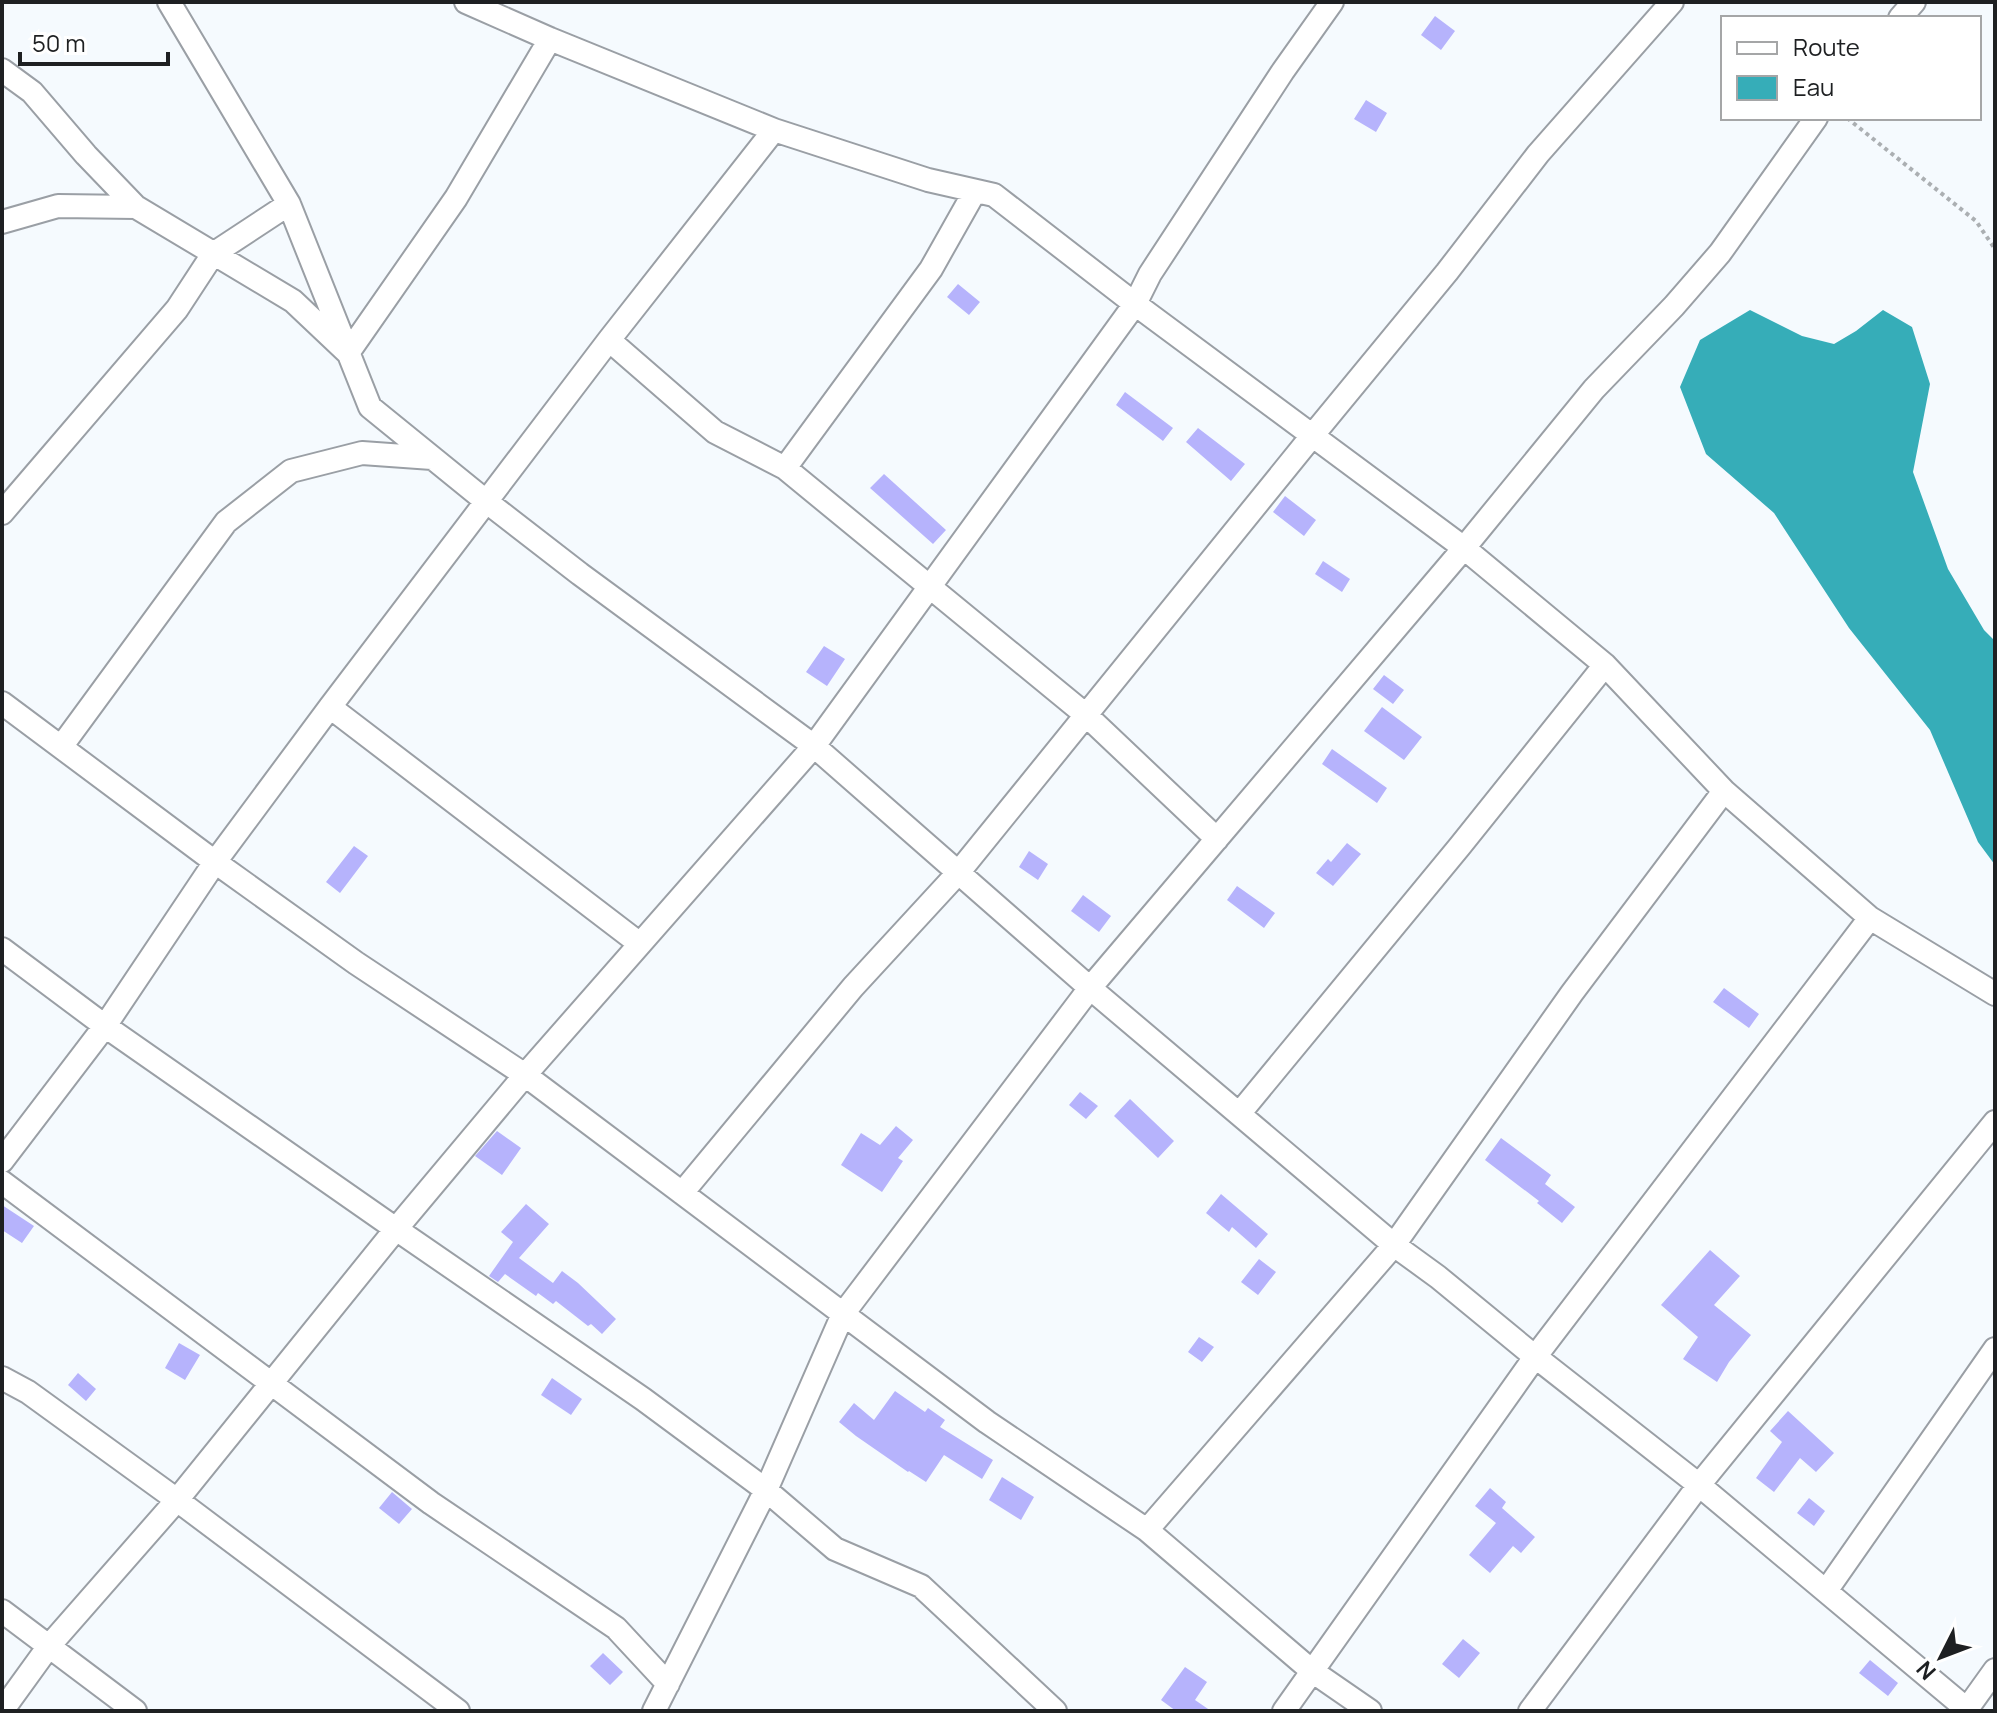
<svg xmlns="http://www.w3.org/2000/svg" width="1997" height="1713" viewBox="0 0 1997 1713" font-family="Manrope,sans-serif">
<rect width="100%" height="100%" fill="#f5fafe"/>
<!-- water -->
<path fill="#36adb8" d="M1750 310 1802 336 1834 344 1856 331 1883 310 1912 327 1930 384 1913 472 1948 569 1984 630 1995 641V865L1978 842 1930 730 1849 628 1774 513 1706 454 1680 387 1700 340Z"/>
<!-- building -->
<path fill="#b6b3fc" d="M1435 16 1455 31 1441 50 1421 35Z
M1366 100 1387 113 1376 132 1354 119Z
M958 284 980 302 969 315 947 297Z
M1125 392 1173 428 1163 441 1116 405Z
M1198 428 1245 464 1231 481 1186 442Z
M884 474 946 530 933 544 870 488Z
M1285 496 1316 520 1304 536 1273 512Z
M1323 561 1350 579 1342 592 1315 574Z
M824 646 845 659 827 686 806 672Z
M1384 675 1404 690 1393 704 1373 689Z
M1382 707 1422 737 1404 760 1364 731Z
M1332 749 1387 788 1377 803 1322 764Z
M1347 843 1361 854 1333 886 1316 873 1328 859 1331 862Z
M354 846 368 856 340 893 326 882Z
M1029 851 1048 864 1038 880 1019 867Z
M1237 886 1275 913 1264 928 1227 900Z
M1083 895 1111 916 1099 932 1071 911Z
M1724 988 1759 1014 1749 1028 1713 1002Z
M1080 1092 1098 1106 1086 1119 1069 1105Z
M1130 1099 1174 1141 1158 1158 1114 1116Z
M896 1126 913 1140 898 1158 903 1161 882 1192 841 1165 861 1133 880 1145Z
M497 1131 521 1148 502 1175 475 1156Z
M1501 1138 1551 1175 1545 1184 1575 1207 1562 1223 1537 1203 1539 1201 1485 1160Z
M1221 1194 1268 1234 1256 1248 1232 1227 1229 1232 1206 1213Z
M526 1204 549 1224 519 1258 553 1283 562 1271 578 1283 616 1319 602 1334 591 1324 588 1326 556 1301 553 1304 538 1293 536 1296 505 1274 498 1282 489 1276 513 1242 501 1232Z
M2 1205 34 1226 22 1243 2 1230Z
M1710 1250 1740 1276 1714 1305 1751 1335 1729 1362 1717 1382 1683 1359 1698 1337 1661 1305Z
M1259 1259 1276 1272 1258 1295 1241 1282Z
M1199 1337 1214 1347 1202 1362 1188 1352Z
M179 1343 200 1355 185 1380 165 1368Z
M78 1373 96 1389 86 1401 68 1385Z
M552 1378 582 1399 571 1415 541 1395Z
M895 1391 925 1412 928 1408 945 1420 940 1427 993 1460 982 1479 944 1455 926 1482 909 1471 908 1472 856 1436 839 1422 854 1403 874 1420Z
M1788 1411 1834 1453 1816 1472 1800 1458 1774 1492 1756 1478 1782 1442 1770 1431Z
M1002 1477 1034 1497 1021 1520 989 1500Z
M1490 1488 1506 1502 1502 1508 1535 1537 1521 1553 1513 1546 1490 1573 1469 1555 1496 1523 1475 1506Z
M392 1492 412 1509 399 1524 379 1508Z
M1809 1498 1825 1511 1814 1526 1797 1513Z
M1463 1639 1480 1653 1459 1678 1442 1664Z
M603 1653 623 1672 610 1685 590 1666Z
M1870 1660 1898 1683 1888 1696 1859 1673Z
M1185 1667 1207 1682 1195 1700 1211 1711H1176L1161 1700Z"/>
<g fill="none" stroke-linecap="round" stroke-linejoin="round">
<!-- minor casing -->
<g stroke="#9a9fa5" stroke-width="26">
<path id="minor" d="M169 2 289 204 370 407 487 502 580 574 814 746 1090 988 1394 1245 1438 1277 1528 1351 1699 1485 1969 1711
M466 2 550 39 774 130 928 180 994 195 1135 304 1464 548 1605 665 1724 791 1870 918 1995 994
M1900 18 1914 2
M2 70 32 92 86 155 136 207 293 301 348 353 456 198 550 39
M2 222 58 206 136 207
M609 340 715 432 785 468 1086 715 1217 839
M785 468 931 269 975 191
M2 513 177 309 213 254 289 204
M2 703 215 862 356 963 525 1075 987 1422 1147 1530 1312 1671 1370 1711
M330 707 640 944
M61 747 226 522 291 471 362 453 432 458
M2 949 105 1026 396 1229 643 1399 766 1490 835 1549 921 1586 1055 1711
M1239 1114 1460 846 1605 665
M2 1161 105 1026 215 862 330 707 609 340 774 130
M2 1182 431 1503 616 1628 668 1684
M682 1193 853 987 958 873 1312 436 1447 272 1538 154 1672 2
M2 1378 28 1392 177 1500 458 1711
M1147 1530 1394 1245 1572 993 1724 791
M1826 1591 1995 1349
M2 1611 135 1711
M1967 1709 1995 1670
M2 1711 49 1646 177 1500 396 1229 525 1075 814 746 1135 304 1150 274 1283 71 1332 2
M654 1711 766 1490 843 1314 1090 988 1464 548 1594 389 1674 306 1720 253 1816 118
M1284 1711 1535 1357 1870 918
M1530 1711 1699 1485 1995 1122"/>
</g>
<!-- path -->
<path stroke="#abafb2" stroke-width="4" stroke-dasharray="4 4" stroke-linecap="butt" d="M1847 118 1976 221 1995 249"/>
<!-- minor -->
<use href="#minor" stroke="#fff" stroke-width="22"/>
</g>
<!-- border -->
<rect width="1997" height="1713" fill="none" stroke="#1e2022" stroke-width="8"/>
<!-- legend -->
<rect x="1721" y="16" width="260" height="104" fill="#ffffff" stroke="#a5a6a7" stroke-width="2"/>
<rect x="1737" y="42" width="40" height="12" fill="#ffffff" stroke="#a5a6a7" stroke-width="2"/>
<text x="1793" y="56" font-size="24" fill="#1e2022">Route</text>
<rect x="1737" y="76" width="40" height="24" fill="#36adb8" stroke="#a5a6a7" stroke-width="2"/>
<text x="1793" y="96" font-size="24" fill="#1e2022">Eau</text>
<!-- north arrow -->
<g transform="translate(1941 1657) rotate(228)" stroke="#ffffff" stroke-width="6" paint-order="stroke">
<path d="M0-6L14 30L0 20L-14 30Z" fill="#1e2022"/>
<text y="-12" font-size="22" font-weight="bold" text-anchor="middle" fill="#1e2022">N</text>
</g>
<!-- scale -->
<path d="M20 52v12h148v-12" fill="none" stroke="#1e2022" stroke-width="4"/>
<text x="32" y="52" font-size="24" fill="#1e2022" stroke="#ffffff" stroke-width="6" paint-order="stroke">50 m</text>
</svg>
